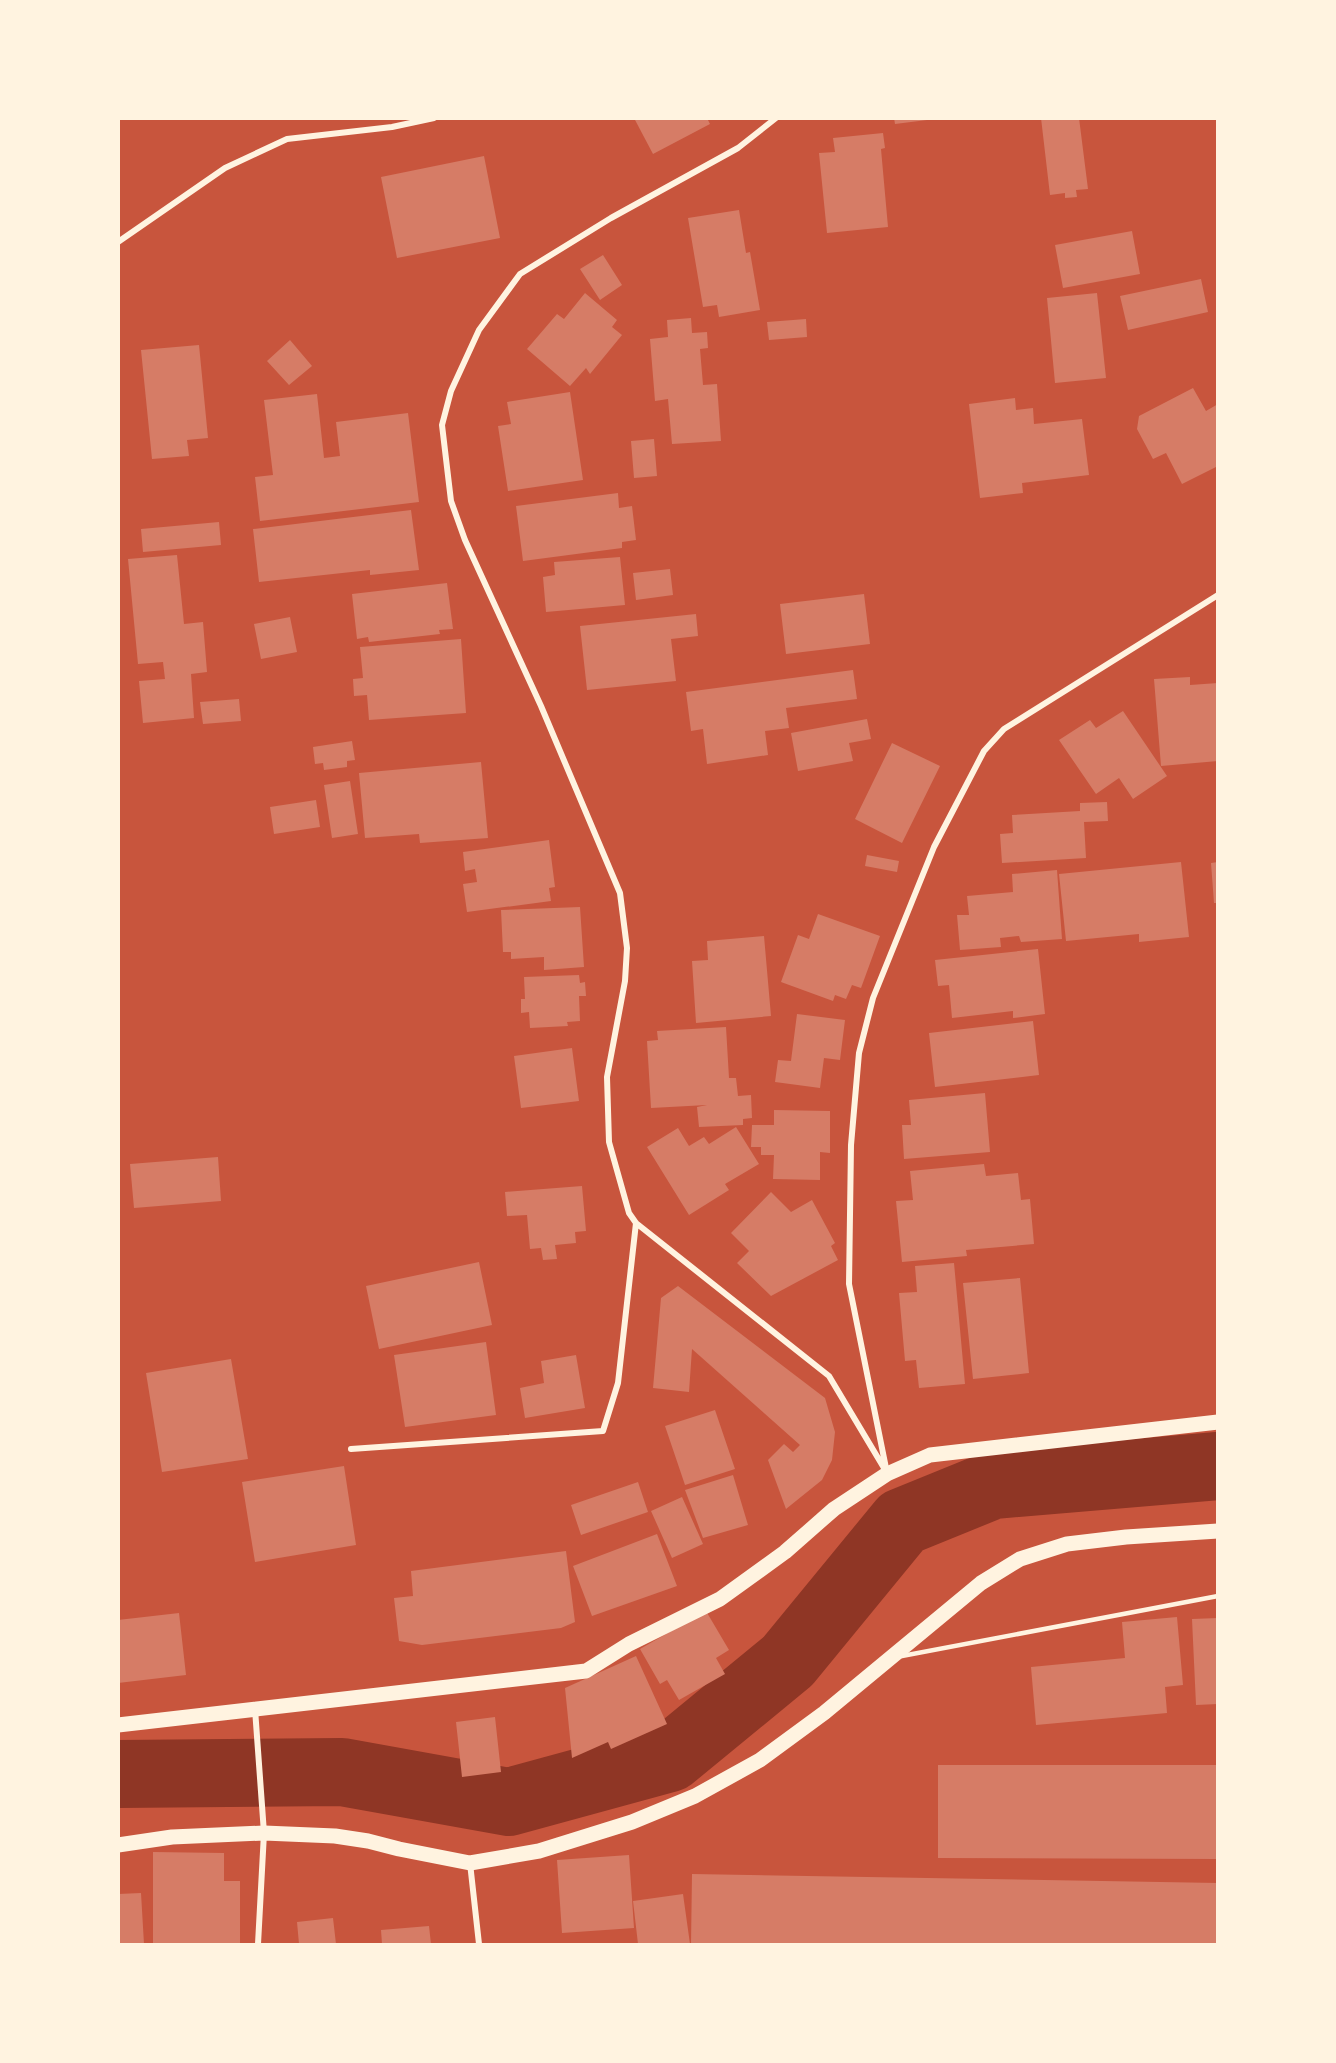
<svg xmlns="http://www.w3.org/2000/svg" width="1336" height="2063" viewBox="0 0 1336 2063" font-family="'Noto Sans',sans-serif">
<rect width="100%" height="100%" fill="#c8553d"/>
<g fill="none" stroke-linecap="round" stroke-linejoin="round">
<!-- river -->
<path stroke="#8f3625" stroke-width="68" d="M118 1774 342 1772 509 1802 670 1758 788 1661 902 1522 993 1485 1218 1466"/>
</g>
<!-- building -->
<path fill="#d67c66" d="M634 118H707L710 124 653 154Z
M894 118H927V120L895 124Z
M1041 118H1079L1088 189 1076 190 1077 197 1065 198V193L1050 195Z
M883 133 885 148 881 149 888 227 827 233 819 153 835 152 833 138Z
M484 156 500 238 397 258 381 177Z
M739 210 746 253 750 252 760 310 719 317 717 305 703 307 688 218Z
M1132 231 1140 274 1063 288 1055 245Z
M603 255 622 285 600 300 580 269Z
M1201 279 1208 312 1128 330 1120 296Z
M585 293 617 320 612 327 622 335 590 374 586 368 570 386 527 349 557 314 564 319Z
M1097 293 1106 378 1055 383 1047 298Z
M691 318 692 333 707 332 708 348 700 349 703 385 717 384 721 441 672 444 668 399 655 401 650 339 668 337 667 320Z
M806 319 807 337 769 340 767 322Z
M290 340 312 366 289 385 267 361Z
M199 345 208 438 187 440 189 456 152 459 141 350Z
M1193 388 1206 411 1218 404V466L1182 484 1166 453 1153 459 1137 429 1139 416Z
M570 392 583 480 508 491 498 426 511 424 507 402Z
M317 394 324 458 340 456 336 422 408 413 419 502 260 521 255 477 273 475 264 400Z
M1015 398 1016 410 1033 408 1034 424 1082 419 1089 475 1022 483 1023 493 980 498 969 404Z
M654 439 657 476 634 478 631 441Z
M618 493 619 508 632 506 636 540 622 542V548L523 561 516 506Z
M411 510 419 570 370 575V570L259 582 253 529Z
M219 522 221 545 143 552 141 529Z
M177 555 184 624 203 622 207 672 191 674 194 718 143 723 139 681 165 679 163 662 138 664 128 559Z
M620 557 625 605 546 612 543 577 555 575 554 562Z
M670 569 673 595 636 600 633 573Z
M447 583 453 629 439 630 440 634 369 642 368 637 357 639 352 594Z
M864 594 870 644 786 654 780 604Z
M696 614 698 636 671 639 676 681 587 690 580 626Z
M290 617 297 652 261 659 254 624Z
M461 639 466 713 369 720 367 695 354 696 353 679 363 678 360 647Z
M853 670 857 699 786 708 789 728 765 731 768 755 707 764 703 729 691 731 686 692Z
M1190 677V685L1218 683V761L1161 766 1154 679Z
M239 699 241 721 203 724 200 702Z
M1123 711 1167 776 1133 799 1119 778 1096 794 1059 740 1090 720 1096 728Z
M867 719 871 739 849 743 853 761 798 771 791 733Z
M352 741 355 760 347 761V767L324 770 323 763 315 764 313 747Z
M892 743 940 766 902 843 855 819Z
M481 762 488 838 420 843 419 834 365 838 359 773Z
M350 781 358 834 332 838 324 785Z
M316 800 320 827 274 834 270 807Z
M1107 802 1108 821 1084 822 1086 858 1002 863 1000 834 1013 833 1012 815 1080 811V803Z
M549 840 555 887 549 888 551 901 467 912 463 884 477 882 475 869 465 871 463 852Z
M867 855 899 861 897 872 865 866Z
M1181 862 1189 937 1139 942V934L1066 941 1059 874Z
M1218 862V903H1214L1211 863Z
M1057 870 1062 939 1021 942 1019 936 1000 938 1001 947 960 950 957 915H969L967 896 1013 892 1012 874Z
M580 907 584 967 544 970V957L511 959V952H503L501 910Z
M818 914 880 936 861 988 852 985 846 999 835 995 833 1001 781 982 798 935 809 939Z
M764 936 771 1016 696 1023 692 961 708 960 707 941Z
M1038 949 1045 1014 1013 1018V1011L952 1018 949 985 938 986 935 960Z
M579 975 580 983 585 982 586 996H579L580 1021 567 1022 568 1026 530 1028 529 1012 521 1013V999H525L524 977Z
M797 1014 845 1020 840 1060 824 1058 820 1088 775 1082 778 1060 791 1061Z
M1033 1021 1039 1075 935 1087 929 1033Z
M726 1027 729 1078H736L738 1096 751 1095 752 1118 743 1119V1125L699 1127 697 1107 707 1105 651 1108 647 1041 658 1040 657 1031Z
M572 1048 579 1101 521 1108 514 1056Z
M985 1093 990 1152 904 1159 902 1125H911L909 1100Z
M774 1110 830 1111V1153L820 1152V1180L773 1179 774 1155H761V1147H751L752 1125H774Z
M736 1127 759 1164 725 1184 729 1190 689 1215 647 1147 678 1128 689 1146 704 1137 709 1144Z
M218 1157 221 1201 134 1208 130 1164Z
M984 1164 986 1176 1018 1173 1021 1200 1030 1199 1034 1244 966 1250 967 1256 902 1262 896 1201 913 1200 910 1171Z
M582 1186 586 1231 575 1232 576 1243 555 1245 557 1259 543 1260 541 1248 530 1249 527 1215 507 1216 505 1192Z
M771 1192 791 1212 812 1200 835 1243 831 1246 838 1260 771 1296 737 1263 749 1251 731 1233Z
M479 1262 492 1325 379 1349 366 1286Z
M954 1263 965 1384 919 1388 916 1360 905 1361 899 1293 917 1292 915 1266Z
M1020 1278 1029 1373 973 1379 963 1283Z
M678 1286 825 1398 835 1432 832 1460 822 1480 786 1509 768 1460 784 1444 793 1452 800 1445 692 1349 689 1392 653 1388 661 1298Z
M486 1342 496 1415 405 1427 394 1355Z
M576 1355 585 1408 525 1418 520 1388 544 1383 541 1361Z
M231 1359 248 1459 162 1472 146 1373Z
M715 1410 735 1469 685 1485 665 1426Z
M344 1466 356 1545 255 1562 242 1482Z
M733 1475 748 1525 703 1538 685 1490Z
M638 1482 648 1512 581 1535 571 1505Z
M682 1497 703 1544 672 1558 651 1511Z
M657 1534 677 1586 592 1616 573 1566Z
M566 1551 575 1622 561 1628 422 1645 399 1641 394 1598 413 1596 411 1571Z
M706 1611 729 1650 716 1658 725 1674 679 1700 667 1680 660 1684 640 1649Z
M179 1613 186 1675 118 1683V1620Z
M1177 1617 1183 1685 1165 1687 1167 1713 1036 1725 1031 1667 1125 1658 1122 1622Z
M1218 1618V1704L1196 1705 1192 1619Z
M636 1656 667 1724 611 1749 608 1742 572 1758 565 1688Z
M495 1717 501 1772 462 1777 456 1722Z
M938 1765H1218V1859L938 1858Z
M153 1852 224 1853V1881H240V1944H153Z
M629 1855 634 1928 562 1933 557 1860Z
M692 1874 1218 1883V1944H691Z
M141 1893 144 1944H118V1894Z
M683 1894 690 1944H638L633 1901Z
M333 1918 336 1944H299L297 1922Z
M429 1926 431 1944H382L381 1930Z"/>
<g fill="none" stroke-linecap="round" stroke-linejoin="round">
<!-- service -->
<path stroke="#fff3e0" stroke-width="4.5" d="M902 1656 1218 1596"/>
<!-- minor -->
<path stroke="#fff3e0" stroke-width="6" d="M776 118 738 148 611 218 520 274 479 330 451 391 442 425 451 501 465 540 541 706 620 893 627 948 625 981 607 1077 609 1142 629 1213 636 1223 829 1376 887 1473
M118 242 225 168 287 139 392 127 434 118
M351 1449 603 1431 618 1383 636 1223
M886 1468 849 1284 851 1145 859 1053 873 998 934 847 984 751 1004 729 1218 595
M255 1709 264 1833 258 1944
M470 1863 479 1944"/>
<!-- primary -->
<path stroke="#fff3e0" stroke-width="15" d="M118 1725 586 1671 629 1644 720 1599 785 1552 834 1509 887 1474 930 1455 1218 1422
M118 1845 172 1837 264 1833 335 1836 368 1841 399 1849 470 1863 539 1851 632 1822 695 1796 760 1760 824 1713 981 1583 1020 1559 1067 1544 1126 1537 1218 1531"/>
</g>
<!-- border -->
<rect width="1336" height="2063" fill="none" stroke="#fff3e0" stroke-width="240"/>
</svg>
